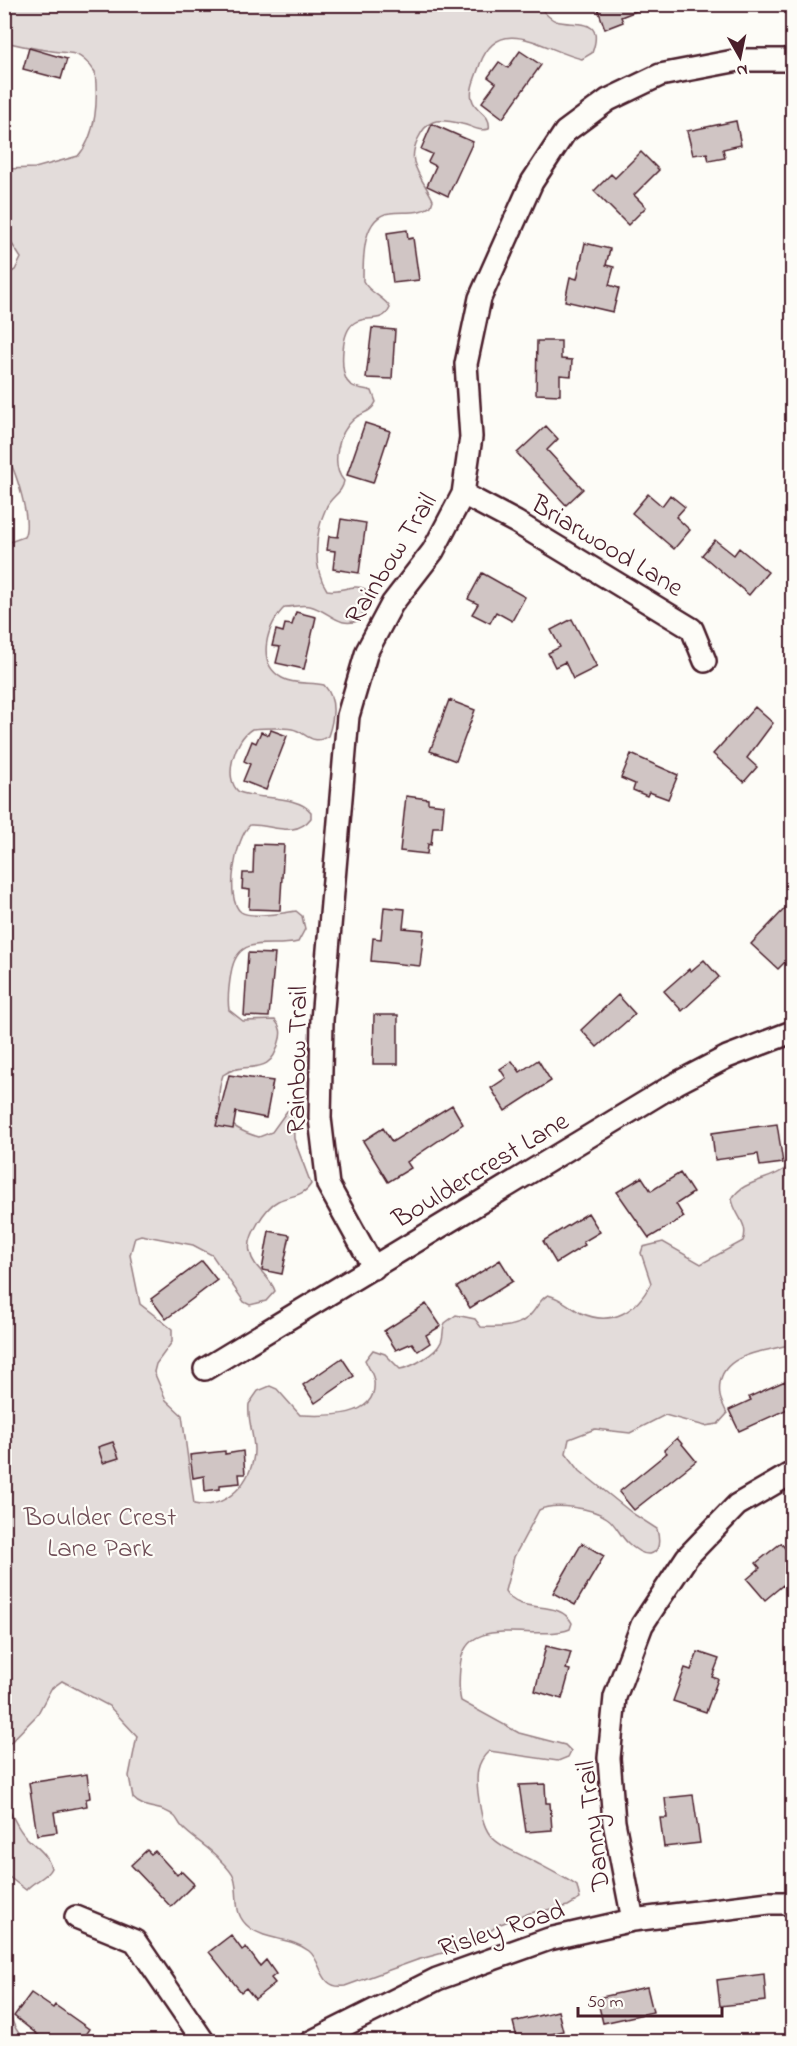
<svg xmlns="http://www.w3.org/2000/svg" width="797" height="2046" viewBox="0 0 797 2046" font-family="'Indie Flower',sans-serif">
<rect width="100%" height="100%" fill="#fdfcf7"/>
<filter id="ink" filterUnits="userSpaceOnUse"><feTurbulence type="fractalNoise" baseFrequency=".0167" numOctaves="2"/><feDisplacementMap in="SourceGraphic" scale="12" xChannelSelector="R" yChannelSelector="G"/><feConvolveMatrix kernelMatrix="1 2 1 2 8 2 1 2 1" color-interpolation-filters="sRGB"/></filter>
<g filter="url(#ink)">
<!-- green -->
<path fill="#e3dcda" stroke="#967e82" stroke-width="1.5" d="M5 5H538C543 11 548 18 556 21 574 27 606 15 592 53L582 59C547 52 500 11 480 64 477 74 469 89 472 99 475 112 492 114 489 129 478 132 472 126 462 124 454 122 440 119 433 122 421 127 411 149 414 162 418 177 427 187 433 200L431 206C418 215 404 211 390 213 362 216 363 260 363 281 370 294 385 297 390 308 383 324 366 315 354 323 341 332 340 368 347 381 352 389 364 388 372 391L376 402C371 413 362 412 354 419 338 433 330 465 344 481 342 494 331 496 326 508 315 532 312 568 327 590 340 593 353 583 365 589L368 602 360 620C338 629 330 611 310 606 302 604 293 607 285 607 267 624 255 663 282 678 294 685 311 682 324 685 337 699 334 719 328 736 312 747 305 731 292 729 279 727 265 728 252 729 235 739 222 778 239 792 260 800 298 795 311 812V818C295 839 272 824 250 825 236 837 224 899 241 912 251 919 284 913 296 911L302 916 305 929 298 942C268 949 238 932 231 973 229 985 227 998 229 1010L243 1021 275 1020C281 1027 282 1033 279 1042 270 1080 245 1059 223 1075 211 1110 226 1128 259 1137L272 1132 287 1111 293 1110 294 1139 311 1184C303 1197 291 1195 278 1201 266 1207 246 1237 250 1252 254 1270 270 1275 275 1291L266 1301 250 1305 244 1302 212 1255 193 1245 141 1235 135 1237 130 1255 140 1304 172 1329V1342L156 1364 154 1372 166 1400 182 1415 194 1504C225 1511 254 1481 254 1450 254 1434 247 1419 249 1404L258 1391 270 1386 277 1389 300 1415C325 1416 378 1419 374 1381 373 1373 368 1367 365 1360L373 1350 385 1354 400 1369C412 1367 436 1354 441 1342 444 1336 442 1329 445 1323L456 1315 475 1319 481 1327C498 1328 521 1328 532 1313 538 1306 540 1299 548 1295 561 1298 570 1307 581 1313 612 1327 637 1311 651 1283L641 1253 643 1247 663 1242 701 1264 743 1241C750 1224 734 1215 732 1199 742 1180 770 1181 786 1168L792 1144V1344C763 1353 714 1352 720 1396 721 1402 725 1408 727 1414L718 1424 705 1426 665 1415 630 1433 595 1429 569 1439 566 1453 580 1471 632 1513 657 1529C664 1557 647 1561 628 1543 620 1536 616 1524 607 1518 593 1508 553 1502 539 1510L514 1557 505 1591C520 1617 558 1597 572 1623L570 1629C536 1643 463 1610 460 1668 459 1679 458 1690 461 1701L519 1733 565 1745 571 1751 568 1757 558 1761 489 1751C476 1763 476 1776 478 1793 484 1841 491 1840 531 1860 544 1867 558 1874 571 1882L577 1886 580 1899 568 1906 530 1913 498 1925 482 1938 450 1951 417 1960 345 1986C319 1990 323 1962 309 1951 291 1937 268 1941 250 1928 231 1913 240 1897 234 1878 232 1872 224 1864 220 1860 209 1847 193 1839 182 1827 179 1824 177 1818 174 1816 162 1805 145 1811 133 1798L129 1776 137 1736 109 1706 62 1681 51 1689 37 1715 5 1748 4 544 24 537C32 521 16 469 5 454V276L15 270 21 258 5 233V169L35 168 78 156C97 135 98 99 95 72 90 64 79 53 69 53 47 51 26 47 5 42Z
M5 1801C11 1813 15 1824 24 1835 34 1846 47 1852 51 1868 46 1879 34 1880 26 1890L5 1874Z
M5 1982C17 2008 1 2014 25 2041H5Z"/>
<!-- building -->
<path fill="#d0c5c4" stroke="#4a1f2b" stroke-width="1.5" d="M596 4H649V6L621 17 623 22 605 29Z
M29 48 67 59 61 79 23 69Z
M520 51 541 65 503 118 482 102 496 83 488 77 499 62 508 68Z
M736 121 741 145 723 149 725 158 709 161 707 153 693 155 687 131Z
M432 124 473 142 448 196 427 186 436 166 428 162 432 154 421 149Z
M641 152 659 170 634 195 646 207 628 225 594 191 611 174 615 178Z
M407 230 408 239 413 238 419 280 393 283 387 233Z
M585 243 610 249 606 265 614 267 609 285 619 288 613 312 565 301 570 277 577 279Z
M372 328 395 330 392 379 366 378Z
M537 341H561V359L572 360 571 376 560 375V395L536 394Z
M365 423 390 431 373 483 347 475Z
M546 426 558 439 547 450 583 489 566 505 517 453Z
M648 494 662 506 670 495 685 507 676 517 690 530 674 549 632 513Z
M341 519 366 523 359 573 333 569 335 551 327 550 329 536 338 537Z
M715 540 734 555 739 548 768 572 749 595 702 555Z
M482 573 525 597 512 621 496 612 490 623 472 614 478 604 468 599Z
M296 612 316 617 304 669 276 663 280 647 272 646 276 630 283 632 285 624 292 625Z
M572 619 597 667 573 679 565 662 555 667 548 653 560 647 551 630Z
M449 700 475 710 456 761 430 751Z
M755 707 773 723 747 758 757 767 744 782 713 754Z
M271 730 287 736 266 790 243 781 250 764 244 761 252 741 256 743 261 732 269 735Z
M631 754 678 775 668 799 649 792 647 796 633 790 635 784 621 778Z
M406 796 428 799V803L444 805 442 827H433L431 845 428 844 427 854 400 851Z
M254 844 284 845 280 910 249 909 250 890 242 889 243 873H253Z
M792 901V951L791 956 778 969 751 944Z
M384 907 405 909 403 928 424 930 420 966 371 961 373 938 381 939Z
M248 953 275 954 269 1017 244 1016Z
M704 960 719 977 682 1011 664 991 689 969 691 971Z
M618 995 635 1014 597 1047 581 1030Z
M374 1015H398V1064H373Z
M538 1060 551 1081 505 1111 491 1088 506 1078 500 1069 512 1061 520 1072Z
M229 1075 273 1081 266 1118 236 1112 233 1129 216 1126Z
M452 1105 463 1124 407 1162 411 1168 388 1182 363 1141 383 1128 392 1142Z
M777 1124 783 1163 760 1166 758 1154 715 1160 712 1133Z
M680 1173 693 1193 676 1204 684 1217 649 1238 617 1192 642 1177 651 1191Z
M588 1213 600 1232 583 1242 585 1245 556 1263 543 1241Z
M269 1231 290 1235 282 1274 262 1270Z
M500 1260 513 1281 470 1308 457 1287Z
M202 1261 217 1280 166 1319 151 1299Z
M426 1304 441 1326 426 1335 430 1343 418 1351 412 1343 396 1350 384 1331Z
M342 1358 354 1376 315 1403 303 1385Z
M785 1381 792 1397V1407L739 1431 729 1410 751 1400 749 1397Z
M677 1438 696 1461 634 1510 619 1492 667 1453 664 1450Z
M113 1442 119 1458 103 1463 98 1447Z
M225 1451V1454L243 1451 245 1474H239L240 1483 220 1485V1489L205 1491 204 1476 193 1478 190 1455Z
M582 1543 604 1556 575 1605 553 1593Z
M781 1543 792 1557V1596L783 1585 765 1600 747 1579 760 1568 756 1563Z
M546 1646 571 1652 566 1669 570 1670 562 1699 535 1691Z
M698 1652 719 1659 712 1677 718 1679 706 1712 673 1701 685 1668 691 1670Z
M87 1774 90 1798 86 1799 87 1806 54 1812 57 1832 37 1835 29 1783Z
M545 1784 546 1803H550L552 1830 526 1832 519 1785Z
M693 1795 700 1843 664 1847 660 1818H667L665 1798Z
M147 1850 151 1854 155 1851 177 1875 181 1871 194 1884 171 1907 131 1865Z
M231 1935 242 1950 246 1947 260 1966 266 1960 276 1974 271 1978 275 1983 255 1999 246 1988 241 1992 209 1952Z
M764 1974 766 2001 720 2006 717 1980Z
M647 1987 653 2012 603 2023 597 1998Z
M31 1993 53 2008 55 2005 89 2029 80 2042H47L14 2016Z
M558 2011 563 2031 548 2035 550 2042H518L513 2022Z"/>
<g fill="none" stroke-linecap="round" stroke-linejoin="round">
<!-- minor casing -->
<g stroke="#4a1f2b" stroke-width="26">
<path id="minor" d="M463 494 516 522 692 629 705 661
M374 1268 328 1185 320 1118 322 1020 348 716 367 651 392 604 433 551 463 494 471 437 466 364 480 298 532 182 565 132 608 100 660 75 739 60H792
M205 1369 677 1083 727 1057 792 1032
M76 1917 135 1941 204 2042
M633 1920 614 1822 609 1758 615 1697 642 1625 687 1557 737 1505 792 1473
M311 2042 437 1979 549 1939 633 1920 769 1903H792"/>
</g>
<!-- minor -->
<use href="#minor" stroke="#fdfcf7" stroke-width="21"/>
</g>
</g>
<g text-anchor="middle" stroke-width="4.5" stroke-linejoin="round" paint-order="stroke">
<!-- street labels -->
<g font-size="27" fill="#4a1f2b" stroke="#fdfcf7">
<text transform="translate(608 545) rotate(31)" y="9">Briarwood Lane</text>
<text transform="translate(390 558) rotate(-58)" y="9">Rainbow Trail</text>
<text transform="translate(296 1060) rotate(-89)" y="9">Rainbow Trail</text>
<text transform="translate(480 1169) rotate(-31)" y="9">Bouldercrest Lane</text>
<text transform="translate(592 1826) rotate(-97)" y="9">Danny Trail</text>
<text transform="translate(501 1928) rotate(-18)" y="9">Risley Road</text>
</g>
<!-- park labels -->
<g font-size="27" fill="#704e57" stroke="#fdfcf7">
<text x="100" y="1525">Boulder Crest<tspan x="100" dy="31">Lane Park</tspan></text>
</g>
</g>
<!-- margin -->
<rect width="797" height="2046" fill="none" stroke="#fdfcf7" stroke-width="24"/>
<rect x="12" y="12" width="773" height="2022" fill="none" stroke="#4a1f2b" stroke-width="2" filter="url(#ink)"/>
<!-- north arrow -->
<g transform="translate(740 57) rotate(171)" stroke="#fdfcf7" stroke-width="4.5" paint-order="stroke">
<path d="M0-4.5L10 22L0 15L-10 22Z" fill="#4a1f2b"/>
<text y="-9" font-size="16" font-weight="bold" text-anchor="middle" fill="#4a1f2b">N</text>
</g>
<!-- scale -->
<path d="M578 2007v9h144v-9" fill="none" stroke="#4a1f2b" stroke-width="3"/>
<text x="587" y="2007" font-size="18" fill="#4a1f2b" stroke="#fdfcf7" stroke-width="4.5" paint-order="stroke">50 m</text>
</svg>
